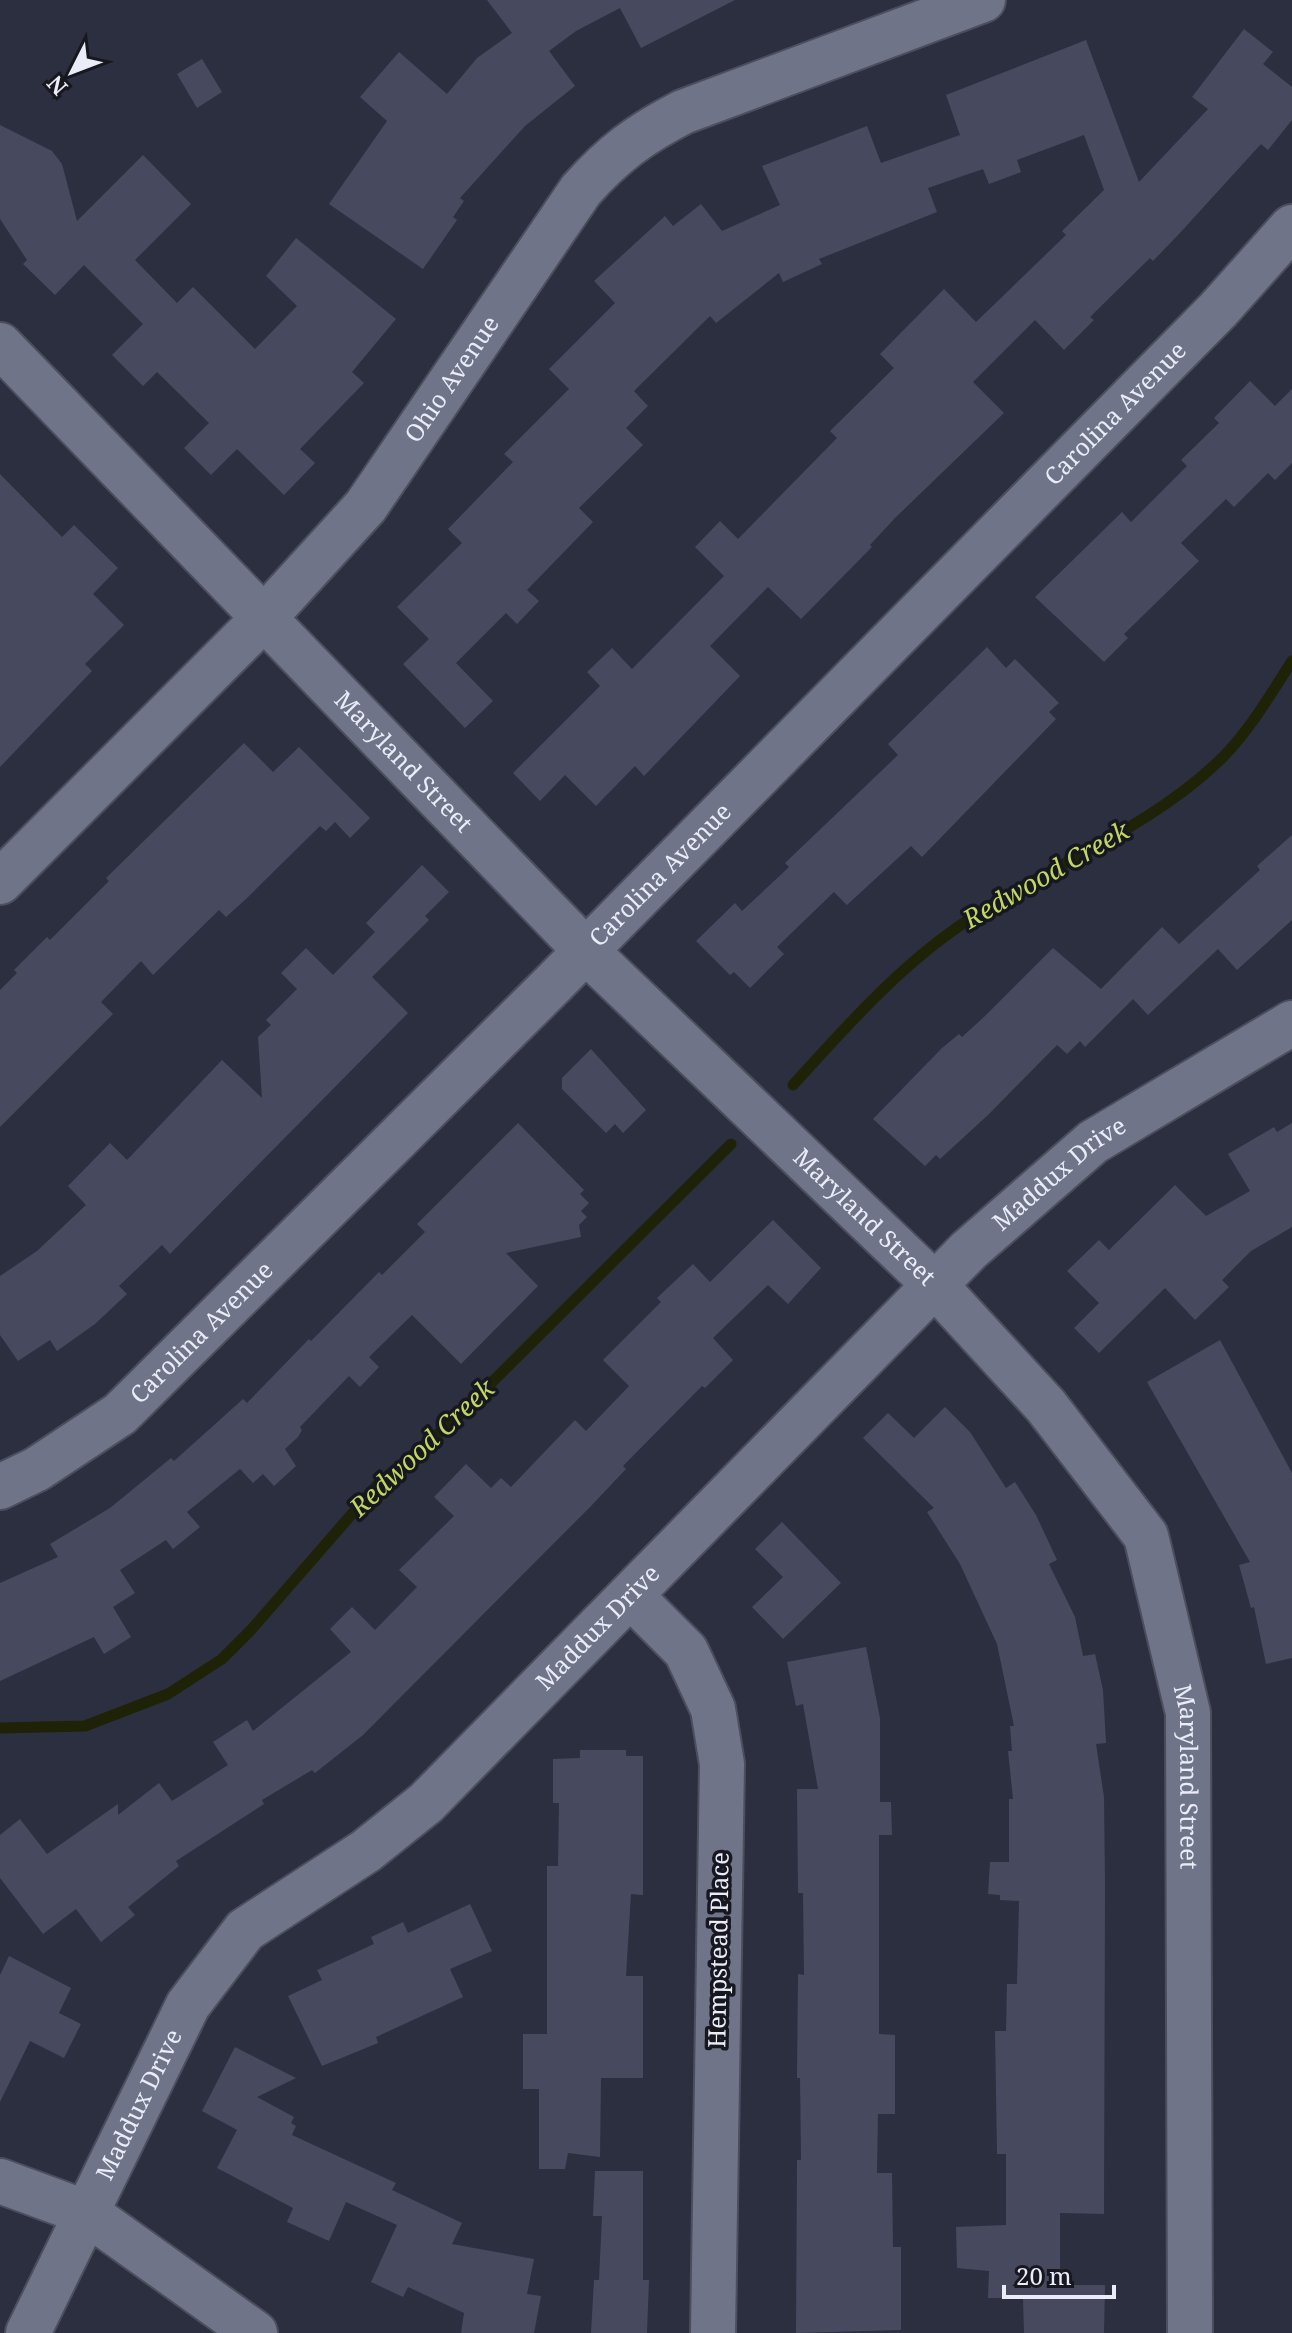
<svg xmlns="http://www.w3.org/2000/svg" width="1292" height="2333" viewBox="0 0 1292 2333" font-family="'Noto Serif',serif">
<rect width="100%" height="100%" fill="#2b2f40"/>
<g fill="none" stroke-linecap="round" stroke-linejoin="round">
<!-- stream -->
<path stroke="#1e2308" stroke-width="11" d="M793 1085C843 1030 894 972 955 929 1040 868 1145 833 1221 759 1250 730 1270 695 1292 661
M0 1728 85 1726 168 1694 222 1659 251 1630 378 1484 452 1422 731 1144"/>
</g>
<!-- building -->
<path fill="#474a5e" d="M487 0H735L641 48 620 8 576 31 549 51 575 86 525 126 460 198 464 201 453 217 457 220 423 269 329 204 387 121 360 97 399 52 447 94 477 58 512 33Z
M1244 29 1273 52 1263 64 1292 87V120L1268 150 1261 144 1179 234 1153 261 1150 258 1090 317 1094 320 1064 350 1035 320 973 382 1004 413 895 518 870 545 872 547 801 619 768 587 710 646 740 676 644 776 635 766 596 806 565 775 540 801 513 773 600 686 587 672 612 648 632 669 724 576 695 547 720 521 738 539 837 438 830 431 894 368 880 354 944 289 976 322 1066 235 1062 231 1104 190 1084 135 1017 160 1021 172 989 184 983 169 928 188 937 212 819 259 822 264 783 282 779 273 716 323 710 316 634 391 648 406 626 428 643 445 579 508 593 522 527 590 539 601 517 624 506 613 456 663 493 701 465 728 403 664 429 639 397 607 462 543 448 529 513 462 504 454 569 389 549 369 615 303 594 281 665 216 673 226 701 204 722 231 780 205 762 166 867 126 881 163 960 135 946 95 1086 40 1139 182 1208 109 1192 97Z
M202 59 222 92 197 108 177 74Z
M0 125 52 151 62 164 77 221 143 155 191 204 135 260 177 303 193 287 255 349 297 306 266 276 296 238 396 319 352 372 364 383 300 449 315 463 284 495 237 449 211 475 184 448 209 423 157 372 143 386 112 355 143 324 84 265 55 295 23 264 27 260 0 219Z
M1250 381 1275 406 1292 389V463L1275 480 1268 473 1234 507 1226 499 1181 543 1199 561 1124 634 1128 638 1104 662 1035 597 1122 512 1131 522 1187 466 1181 460 1219 423 1214 418Z
M0 474 62 537 74 525 118 568 93 594 124 625 85 664 92 671 0 767Z
M987 647 1006 668 1015 659 1059 703 1049 712 1056 719 922 857 911 846 847 905 834 892 777 947 784 954 750 988 734 972 730 975 696 941 735 903 742 911 789 867 785 863 898 755 888 744Z
M244 743 273 772 299 747 370 818 350 838 335 822 326 831 320 826 246 899 226 917 219 910 153 975 141 961 101 1002 113 1014 0 1127V990L17 973 14 970 47 937 50 940 109 881 106 878Z
M1292 835V920L1237 970 1218 949 1148 1015 1133 999 1085 1047 1080 1041 1067 1054 1057 1045 988 1115 940 1159 936 1155 925 1166 873 1119 942 1048 959 1034 962 1037 985 1016 1053 948 1101 989 1162 927 1179 944 1260 870 1257 866Z
M422 865 449 892 425 916 429 920 372 977 408 1013 170 1254 162 1245 119 1286 127 1294 95 1324 57 1351 50 1340 18 1361 0 1335V1276L37 1251 86 1205 68 1186 110 1143 127 1160 222 1060 262 1098 258 1037 271 1025 266 1020 297 989 281 973 306 948 333 975 375 932 366 923Z
M591 1049 646 1110 623 1133 615 1124 606 1133 562 1089V1078Z
M518 1123 584 1190 580 1194 589 1203 581 1211 587 1217 579 1225 581 1237 506 1253 538 1286 461 1364 412 1315 369 1357 379 1367 360 1387 349 1376 300 1427 302 1430 298 1437 285 1449 296 1466 274 1486 263 1474 253 1483 240 1469 187 1512 200 1527 173 1549 166 1540 120 1570 135 1593 113 1607 131 1637 104 1654 94 1637 0 1681V1583L58 1557 50 1544 110 1508 171 1458 174 1461 243 1399 247 1403 309 1339 311 1341 379 1272 382 1275 425 1232 417 1224Z
M1292 1123V1227L1251 1251 1222 1280 1229 1287 1195 1320 1165 1288 1099 1353 1074 1328 1099 1303 1067 1271 1099 1240 1109 1250 1175 1185 1206 1216 1250 1191 1228 1154 1274 1127 1277 1132Z
M773 1220 821 1268 788 1304 768 1285 713 1338 733 1360 705 1388 702 1386 623 1466 626 1469 591 1506 363 1735 315 1773 312 1770 262 1800 264 1804 176 1861 179 1866 128 1907 135 1915 101 1942 76 1909 43 1934 0 1878V1835L20 1819 47 1854 118 1804V1815L159 1783 172 1801 228 1765 213 1742 247 1720 253 1731 351 1652 330 1629 352 1607 375 1630 417 1587 399 1570 454 1516 434 1497 466 1464 491 1488 501 1478 511 1487 575 1420 586 1431 629 1386 603 1360 661 1302 657 1298 693 1264 710 1282Z
M1220 1340 1292 1473V1658L1266 1664 1254 1607 1251 1608 1239 1565 1250 1562 1147 1382Z
M945 1407 970 1432 1006 1488 1015 1482 1036 1515 1057 1560 1049 1564 1075 1617 1083 1656 1095 1654 1103 1690 1106 1743 1096 1744 1104 1797 1105 1885 1104 2214 1060 2213V2285H1105L1104 2333H1024L1023 2298H988L989 2271 957 2268 956 2227 1006 2225V2154H997L995 2031H1006L1007 1984H1017L1019 1901 1000 1900V1895L988 1894 990 1862H1009V1799H1013L1008 1751H1012L1010 1726H1014L997 1644 960 1564 927 1512 934 1508 863 1438 888 1413 914 1438Z
M782 1522 841 1583 783 1639 752 1607 783 1577 755 1549Z
M866 1647 880 1718V1802H891L892 1835H879V2034L895 2035V2114H878L877 2173H892L893 2247H901V2330L796 2333 797 2160H801L800 2078H797L798 1974 804 1975 803 1893H798L797 1789H818L803 1704 796 1706 787 1662Z
M580 1750H626V1756H643V1895L631 1894 626 1976H643V2078H601L600 2157 568 2153 565 2169H539V2089H523V2034H547V1866H558L559 1803H553V1759L580 1758Z
M470 1904 492 1951 450 1969 463 1997 376 2037 378 2043 322 2066 288 1996 322 1980 317 1970 374 1944 371 1937 403 1922 408 1933Z
M9 1956 71 1988 59 2013 81 2024 64 2058 30 2041 0 2102V1975Z
M235 2047 296 2078 257 2097 294 2117 291 2123 296 2126 292 2135 396 2183 392 2190 462 2223 452 2244 534 2259 527 2294 541 2296 534 2333H461L464 2313 408 2287 403 2297 371 2282 397 2225 346 2202 329 2241 287 2222 293 2208 217 2168 237 2130 202 2111Z
M595 2171H643V2280H649L647 2333H591L594 2280H599L602 2216H593Z"/>
<g fill="none" stroke-linecap="round" stroke-linejoin="round">
<!-- minor casing -->
<g stroke="#4c4e5d" stroke-width="48">
<g id="minor">
<path id="s1" d="M0 345 586 951 934 1284 1046 1406 1146 1536 1188 1713 1190 2333"/>
<path id="s2" d="M0 882 263 619 366 506 581 190C613 154 640 134 683 112L983 0"/>
<path id="s3" d="M0 1487 37 1469 120 1414 552 985 1218 310 1292 227"/>
<path d="M631 1596 686 1651 713 1709 722 1764 713 2333"/>
<path d="M0 2181 87 2213 255 2333"/>
<path id="s4" d="M28 2333 188 2005 245 1930 366 1851 426 1803 969 1250 1093 1142 1292 1023"/>
</g>
</g>
<!-- minor -->
<use href="#minor" stroke="#707489" stroke-width="44"/>
</g>
<g text-anchor="middle" stroke-width="7" stroke-linejoin="round" paint-order="stroke">
<!-- street labels -->
<g font-size="24" fill="#eaecf8" stroke="#16171f">
<text dy="8" stroke="none"><textPath href="#s2" startOffset="678">Ohio Avenue</textPath></text>
<text dy="8" stroke="none"><textPath href="#s3" startOffset="1552">Carolina Avenue</textPath></text>
<text dy="8" stroke="none"><textPath href="#s1" startOffset="580">Maryland Street</textPath></text>
<text dy="8" stroke="none"><textPath href="#s3" startOffset="904">Carolina Avenue</textPath></text>
<text dy="8" stroke="none"><textPath href="#s4" startOffset="1574">Maddux Drive</textPath></text>
<text dy="8" stroke="none"><textPath href="#s1" startOffset="1228">Maryland Street</textPath></text>
<text dy="8" stroke="none"><textPath href="#s3" startOffset="256">Carolina Avenue</textPath></text>
<text dy="8" stroke="none"><textPath href="#s4" startOffset="926">Maddux Drive</textPath></text>
<text dy="8" stroke="none"><textPath href="#s1" startOffset="1900">Maryland Street</textPath></text>
<text transform="translate(719 1950) rotate(-89)" y="8">Hempstead Place</text>
<text dy="8" stroke="none"><textPath href="#s4" startOffset="254">Maddux Drive</textPath></text>
</g>
<!-- water labels -->
<g font-size="26" font-style="italic" fill="#c0d762" stroke="#16171f">
<text transform="translate(1046 875) rotate(-30)" y="9">Redwood Creek</text>
<text transform="translate(422 1448) rotate(-43)" y="9">Redwood Creek</text>
</g>
</g>
<!-- north arrow -->
<g transform="translate(72 72) rotate(228)" stroke="#16171f" stroke-width="6" paint-order="stroke">
<path d="M0-6L14 30L0 20L-14 30Z" fill="#eaecf8"/>
<text y="-12" font-size="22" font-weight="bold" text-anchor="middle" fill="#eaecf8">N</text>
</g>
<!-- scale -->
<path d="M1004 2285v12h110v-12" fill="none" stroke="#eaecf8" stroke-width="4"/>
<text x="1016" y="2285" font-size="24" fill="#eaecf8" stroke="#16171f" stroke-width="6" paint-order="stroke">20 m</text>
</svg>
